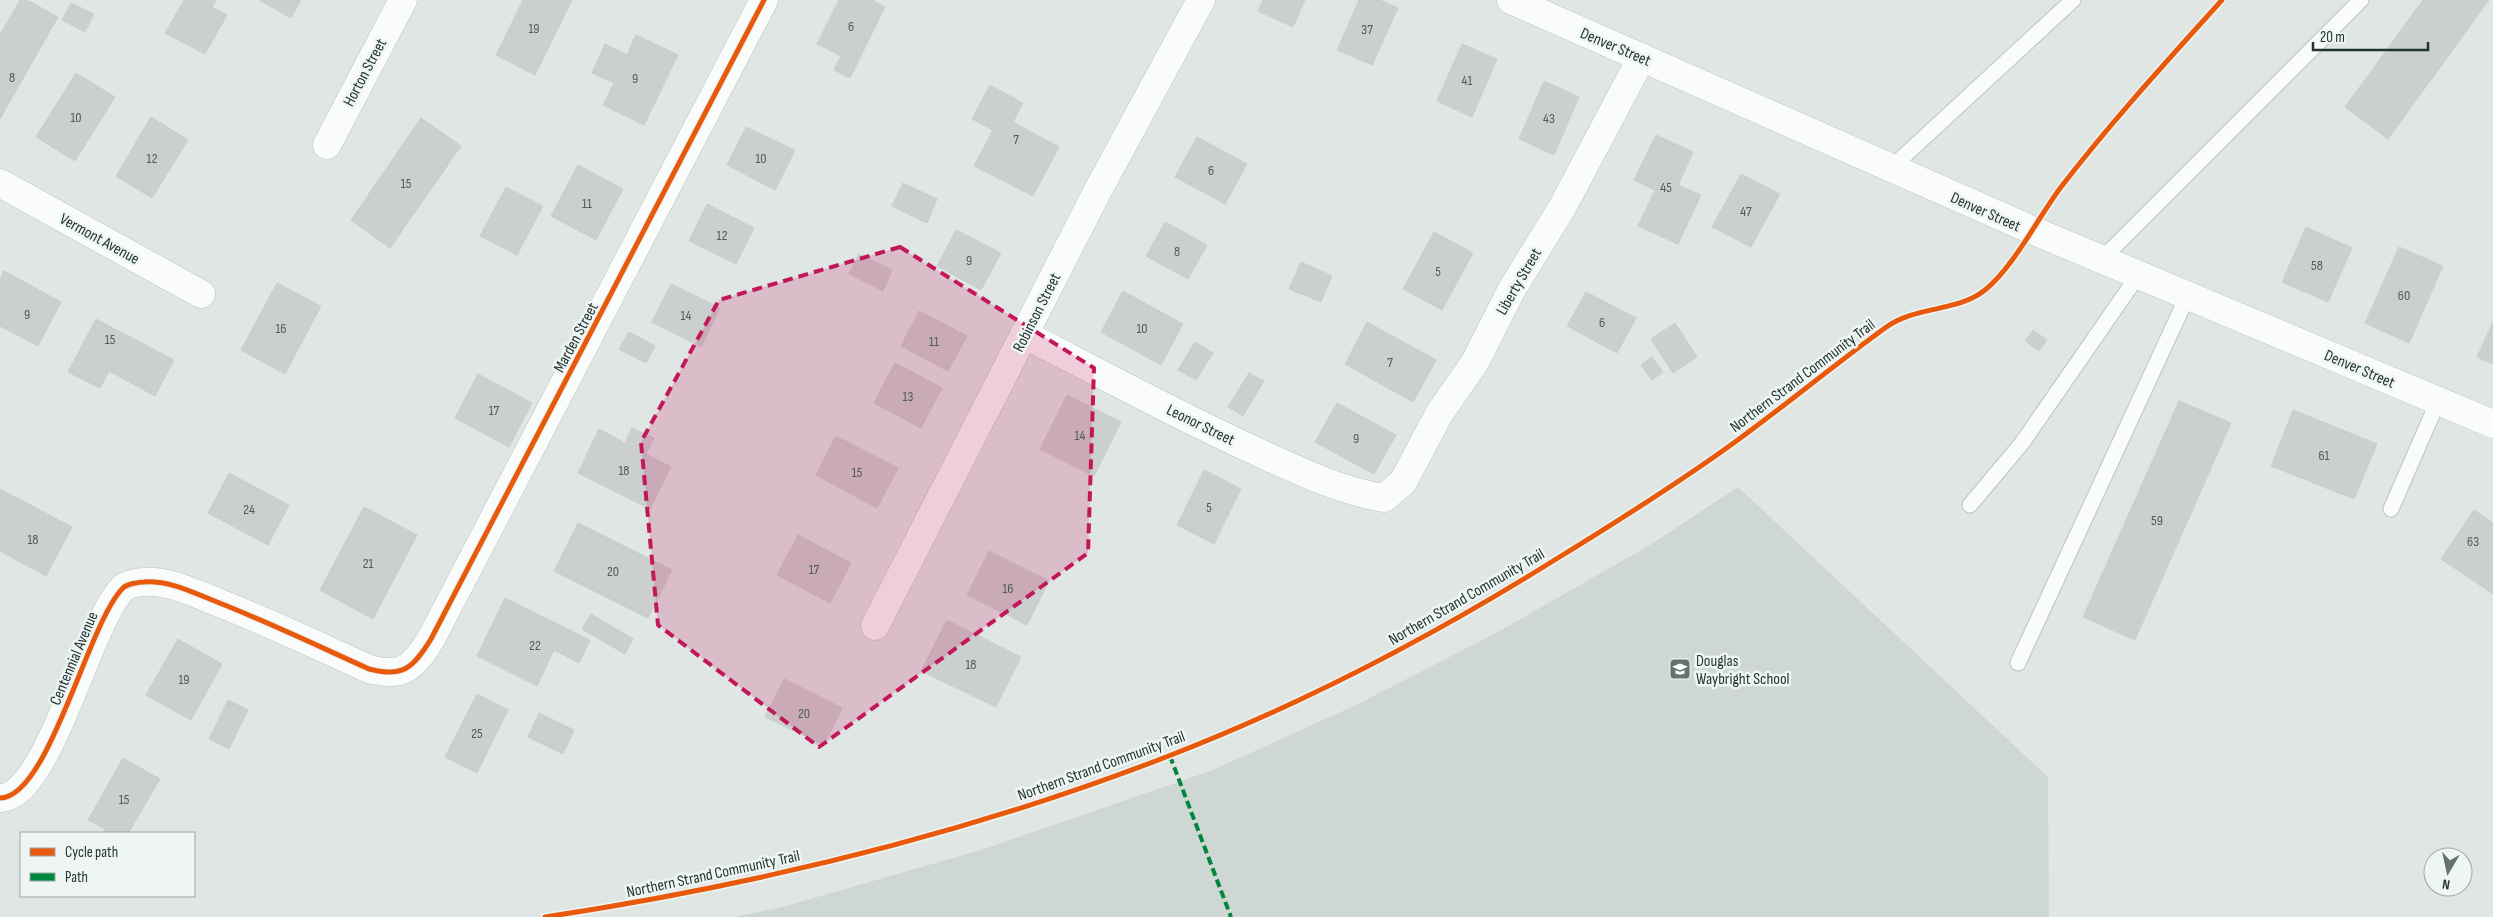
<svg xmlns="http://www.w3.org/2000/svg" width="2493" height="917" viewBox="0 0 2493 917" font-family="'Sofia Sans Condensed',sans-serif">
<rect width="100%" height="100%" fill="#e0e6e4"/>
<!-- built -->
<path fill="#cfd7d5" d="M1738 487 2048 777 2049 917H733L782 907 981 850 1213 770 1356 705 1498 632 1650 545Z"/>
<!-- building -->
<path fill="#cbcfce" stroke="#c9cecd" d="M20 0H27L58 17 0 119V35Z
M184 0H213L216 1 212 7 227 15 205 54 165 33Z
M259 0H301L291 18Z
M523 0H572L535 75 496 55Z
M839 0H872L885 7 850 78 834 70 841 56 817 44Z
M1263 0H1305L1293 27 1258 11Z
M1359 0H1380L1398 8 1372 65 1337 50Z
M2423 0H2489L2388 139 2345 107Z
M71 3 94 14 85 32 62 20Z
M636 35 678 55 644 125 603 105 614 83 592 73 605 44 627 55Z
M1462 44 1497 59 1472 117 1437 101Z
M76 73 115 97 75 161 36 137Z
M1544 81 1579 97 1554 155 1519 139Z
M990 85 1023 103 1013 122 1059 147 1033 196 974 166 993 130 972 119Z
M151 117 188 140 152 198 116 176Z
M421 118 461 146 390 248 351 220Z
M746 127 795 150 775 190 727 165Z
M1656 135 1693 152 1678 185 1701 195 1678 244 1638 226 1655 190 1634 180Z
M1197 137 1247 164 1225 204 1175 177Z
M578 165 623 189 596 240 551 216Z
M1741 174 1780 194 1751 247 1712 227Z
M903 183 937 199 927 223 892 206Z
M506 187 543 206 517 255 480 236Z
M707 204 754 228 736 264 689 241Z
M1165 222 1207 245 1188 279 1146 256Z
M2306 227 2352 248 2328 302 2282 282Z
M956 230 1001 253 981 290 937 266Z
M1434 232 1473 253 1442 310 1403 289Z
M2399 247 2443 266 2409 343 2365 323Z
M859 254 892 270 883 291 849 274Z
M1301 262 1332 276 1321 302 1289 289Z
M4 271 61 302 38 346 0 326V280Z
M277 283 321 306 285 374 241 350Z
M671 284 720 308 701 347 652 322Z
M1123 291 1183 324 1161 365 1101 332Z
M1586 292 1636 318 1617 353 1567 326Z
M919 311 967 336 948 371 901 346Z
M96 319 174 360 155 396 109 371 100 388 68 372Z
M1367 322 1436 360 1413 402 1345 364Z
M2493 322V364L2477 357Z
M1675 323 1697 357 1673 373 1651 339Z
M2033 330 2047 340 2039 351 2025 341Z
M629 332 655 346 646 363 619 349Z
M1195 342 1213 353 1196 380 1178 370Z
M1652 357 1663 372 1652 380 1641 365Z
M895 363 942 388 921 428 874 403Z
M1249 373 1264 381 1243 416 1228 407Z
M478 374 532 403 509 447 455 418Z
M1067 395 1121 422 1094 476 1040 449Z
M2179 401 2231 423 2135 640 2083 617Z
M1337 403 1396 435 1374 474 1315 442Z
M2293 410 2377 444 2354 499 2271 466Z
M632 428 654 438 646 454 671 467 650 509 578 473 599 429 625 443Z
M836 436 898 468 877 508 816 475Z
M1204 470 1241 489 1214 544 1177 525Z
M229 473 289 505 268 545 208 513Z
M0 489 72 527 46 576 0 551Z
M364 507 417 535 373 619 320 590Z
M2474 510 2493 523V594L2441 559Z
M578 523 672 570 648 618 554 571Z
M798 535 851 563 830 603 777 575Z
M989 551 1049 581 1027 625 967 595Z
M505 598 590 640 579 663 554 650 537 686 477 656Z
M591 614 633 639 625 654 582 629Z
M947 620 1021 657 996 707 921 671Z
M178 639 222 664 191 720 146 695Z
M784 679 842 708 824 745 765 717Z
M477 694 508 710 477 773 445 757Z
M228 700 248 710 229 749 209 739Z
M539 713 574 730 563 754 528 737Z
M123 758 160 779 129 832 132 833H103L105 829 88 820Z"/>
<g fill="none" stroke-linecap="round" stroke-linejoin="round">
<!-- lane casing -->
<g stroke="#bdc3c1" stroke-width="17">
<path id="lane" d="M1890 169 2073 0
M2102 259 2361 0
M1970 505 2022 443 2139 274
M2391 509 2438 401
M2018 663 2188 295"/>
</g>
<!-- street casing -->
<g stroke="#bdc3c1" stroke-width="29">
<path id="street" d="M1511 0 2032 230 2493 424
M327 145 403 0
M0 183 201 294
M1024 334C1099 373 1173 413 1249 448 1293 468 1336 490 1384 498L1403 482 1439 414 1475 362 1512 289 1563 206 1642 57
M875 626 1097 192 1201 0
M0 798C49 798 88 622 123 588 127 584 139 582 144 582 169 580 194 593 217 602 268 622 318 646 369 669 403 678 413 668 431 639L764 0"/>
</g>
<!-- lane -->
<use href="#lane" stroke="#fafbfb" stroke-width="15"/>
<!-- street -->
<use href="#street" stroke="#fafbfb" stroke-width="28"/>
<!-- quiet -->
<path stroke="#00873e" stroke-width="4" stroke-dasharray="8 4" stroke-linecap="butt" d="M1170 756 1231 917"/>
<!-- cycleway casing -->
<g stroke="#eef5f3" stroke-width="8">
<path id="cycleway" d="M0 798C49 798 88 622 123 588 127 584 139 582 144 582 169 580 194 593 217 602 268 622 318 646 369 669 403 678 413 668 431 639L764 0
M545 917C756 885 967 834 1166 757 1301 705 1431 637 1553 561 1615 523 1677 484 1735 442 1786 405 1834 365 1885 328 1916 305 1956 313 1985 290 2013 268 2039 216 2061 187 2111 122 2167 61 2222 0"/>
</g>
<!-- cycleway -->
<use href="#cycleway" stroke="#e8590c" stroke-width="5"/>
</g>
<!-- marked area -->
<path fill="#c2185b" fill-opacity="0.2" stroke="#c2185b" stroke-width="4" stroke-dasharray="10 6" stroke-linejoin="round" d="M900 247 1094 368 1088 553 819 747 658 625 641 442 719 300Z"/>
<!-- icons -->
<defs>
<g id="school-square" transform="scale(1.125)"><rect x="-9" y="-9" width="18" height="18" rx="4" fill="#647372" stroke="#eef5f3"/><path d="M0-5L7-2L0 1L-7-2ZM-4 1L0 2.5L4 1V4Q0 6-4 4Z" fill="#fff"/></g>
</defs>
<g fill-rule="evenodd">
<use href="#school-square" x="1680" y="669"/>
</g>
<g text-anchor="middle" stroke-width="5" stroke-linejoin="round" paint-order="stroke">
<!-- number labels -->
<g font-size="14" fill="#4c5c5a">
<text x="851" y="31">6</text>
<text x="534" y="33">19</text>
<text x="1367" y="34">37</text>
<text x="12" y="82">8</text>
<text x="635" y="83">9</text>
<text x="1467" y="85">41</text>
<text x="76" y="122">10</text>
<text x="1549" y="123">43</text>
<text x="1016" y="144">7</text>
<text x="152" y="163">12</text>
<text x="761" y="163">10</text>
<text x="1211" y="175">6</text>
<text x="406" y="188">15</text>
<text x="1666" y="192">45</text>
<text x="587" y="208">11</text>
<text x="1746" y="216">47</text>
<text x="722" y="240">12</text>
<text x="1177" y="256">8</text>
<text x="969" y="265">9</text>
<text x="2317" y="270">58</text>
<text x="1438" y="276">5</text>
<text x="2404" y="300">60</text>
<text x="27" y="319">9</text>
<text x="686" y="320">14</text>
<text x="1602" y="327">6</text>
<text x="281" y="333">16</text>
<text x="1142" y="333">10</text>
<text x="110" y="344">15</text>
<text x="934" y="346">11</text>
<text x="1390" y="367">7</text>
<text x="908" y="401">13</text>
<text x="494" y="415">17</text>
<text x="1080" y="440">14</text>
<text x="1356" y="443">9</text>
<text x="2324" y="460">61</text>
<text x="624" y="475">18</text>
<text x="857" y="477">15</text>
<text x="1209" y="512">5</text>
<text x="249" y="514">24</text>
<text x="2157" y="525">59</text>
<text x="33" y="544">18</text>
<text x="2473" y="546">63</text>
<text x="368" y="568">21</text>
<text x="814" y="574">17</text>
<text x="613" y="576">20</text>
<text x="1008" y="593">16</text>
<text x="535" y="650">22</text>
<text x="971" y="669">18</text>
<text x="184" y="684">19</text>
<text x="804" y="718">20</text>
<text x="477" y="738">25</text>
<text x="124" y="804">15</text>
</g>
<!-- street labels -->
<g font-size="16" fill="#223534" stroke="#eef5f3">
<text transform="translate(1616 46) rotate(23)" y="6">Denver Street</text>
<text transform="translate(364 72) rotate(-62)" y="6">Horton Street</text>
<text transform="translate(1986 211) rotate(24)" y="6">Denver Street</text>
<text transform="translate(100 238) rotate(29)" y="6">Vermont Avenue</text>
<text transform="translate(1518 281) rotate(-60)" y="6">Liberty Street</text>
<text transform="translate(1036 312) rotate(-63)" y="6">Robinson Street</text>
<text transform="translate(575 337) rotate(-62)" y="6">Marden Street</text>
<text transform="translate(2360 368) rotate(23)" y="6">Denver Street</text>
<text transform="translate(1802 375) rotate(-37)" y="6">Northern Strand Community Trail</text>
<text transform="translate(1201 424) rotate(26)" y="6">Leonor Street</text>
<text transform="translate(1466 596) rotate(-30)" y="6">Northern Strand Community Trail</text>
<text transform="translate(73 658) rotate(-67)" y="6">Centennial Avenue</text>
<text transform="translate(1101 765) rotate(-20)" y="6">Northern Strand Community Trail</text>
<text transform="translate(713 873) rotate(-12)" y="6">Northern Strand Community Trail</text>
</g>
<!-- poi labels -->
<g font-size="16" fill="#223534" stroke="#eef5f3" text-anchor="start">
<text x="1696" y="666">Douglas<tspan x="1696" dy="18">Waybright School</tspan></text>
</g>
</g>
<!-- legend -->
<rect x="20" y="832" width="175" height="65" fill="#eef5f3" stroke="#9ca8a7"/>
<rect x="30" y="848" width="25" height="8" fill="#e8590c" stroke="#9ca8a7"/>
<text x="65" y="857" font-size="15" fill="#223534">Cycle path</text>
<rect x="30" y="873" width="25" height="8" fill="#00873e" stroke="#9ca8a7"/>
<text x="65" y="882" font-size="15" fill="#223534">Path</text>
<!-- north arrow -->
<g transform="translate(2448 872) rotate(189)"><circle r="24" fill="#eef5f3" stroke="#9ca8a7"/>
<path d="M0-4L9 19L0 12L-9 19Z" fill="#647372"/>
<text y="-8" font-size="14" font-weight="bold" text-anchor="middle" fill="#223534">N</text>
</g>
<!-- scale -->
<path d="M2313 42v8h115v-8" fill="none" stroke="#223534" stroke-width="2.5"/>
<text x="2320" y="42" font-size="15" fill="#223534" stroke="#eef5f3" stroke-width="4" paint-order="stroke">20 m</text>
</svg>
